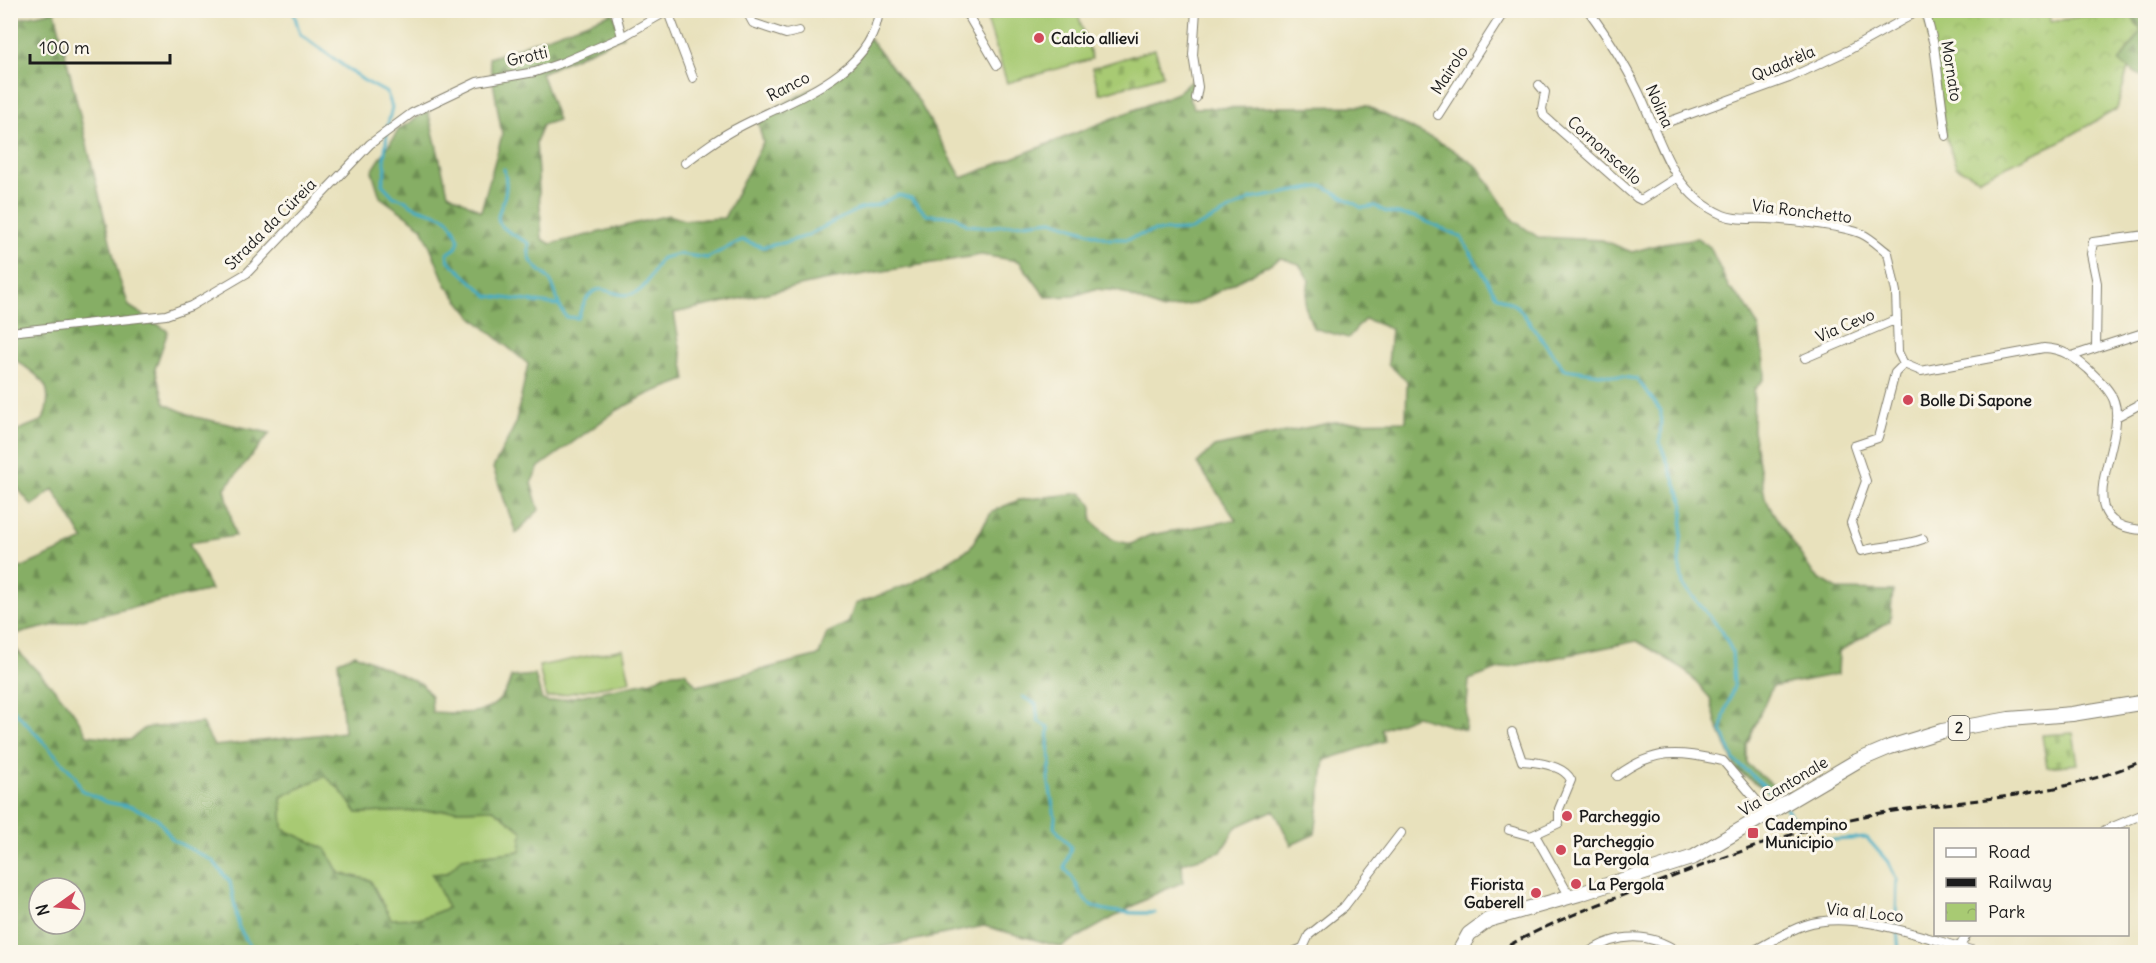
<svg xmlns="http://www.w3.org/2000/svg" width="2156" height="963" viewBox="0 0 2156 963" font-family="Delius,sans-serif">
<defs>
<pattern id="forest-firs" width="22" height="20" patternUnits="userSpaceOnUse" patternTransform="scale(1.5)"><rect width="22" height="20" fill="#86ae65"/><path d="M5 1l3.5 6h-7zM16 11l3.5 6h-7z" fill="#6d8d52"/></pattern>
<pattern id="cemetery-stones" width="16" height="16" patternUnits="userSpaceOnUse" patternTransform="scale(1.5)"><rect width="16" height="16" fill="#a8ca73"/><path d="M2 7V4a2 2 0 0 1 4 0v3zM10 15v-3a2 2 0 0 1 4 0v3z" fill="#90ad63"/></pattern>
<pattern id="park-crowns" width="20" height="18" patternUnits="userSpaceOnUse" patternTransform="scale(1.5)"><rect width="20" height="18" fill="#a8ca73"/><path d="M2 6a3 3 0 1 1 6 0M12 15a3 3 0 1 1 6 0" fill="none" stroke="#90ad63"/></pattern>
</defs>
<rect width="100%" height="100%" fill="#fbf7ec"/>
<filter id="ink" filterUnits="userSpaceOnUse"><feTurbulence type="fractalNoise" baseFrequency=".0167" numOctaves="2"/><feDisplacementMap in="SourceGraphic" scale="12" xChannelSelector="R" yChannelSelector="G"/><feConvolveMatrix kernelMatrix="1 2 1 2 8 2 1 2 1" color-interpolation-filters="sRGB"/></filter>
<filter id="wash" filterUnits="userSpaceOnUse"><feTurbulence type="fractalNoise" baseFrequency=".008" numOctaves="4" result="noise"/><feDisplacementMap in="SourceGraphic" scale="24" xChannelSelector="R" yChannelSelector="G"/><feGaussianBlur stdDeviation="1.35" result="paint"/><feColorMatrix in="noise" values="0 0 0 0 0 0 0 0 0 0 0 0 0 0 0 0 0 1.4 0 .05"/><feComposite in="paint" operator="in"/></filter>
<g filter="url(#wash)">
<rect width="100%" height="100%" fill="#e8e1bc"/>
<!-- grass -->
<path fill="#a8ca73" stroke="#627348" stroke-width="1.5" d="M1005 10 1077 11 1092 59 1007 83 986 16Z
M623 649 630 681 546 698 539 666Z
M325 775 340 790 357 813 493 809 522 831 520 851 462 858 447 873 432 874 448 908 422 918 391 919 370 880 339 873 326 849 283 829 281 797Z"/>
<!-- forest -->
<path fill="url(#forest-firs)" stroke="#516540" stroke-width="1.5" fill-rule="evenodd" d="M55 11 119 278 129 306 168 331 155 369 165 404 195 417 270 433 225 488 235 536 189 543 211 590 11 635V572L84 540 53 489 32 506 13 482 11 483V433L43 420C57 381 39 379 11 356L10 156 17 151 10 106 11 20Z
M2127 11H2145V74L2140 76 2119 62 2141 30Z
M613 13 623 36 541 73 558 120 542 125 536 142 542 239 551 244 669 215 684 220 724 218 763 142 757 118 840 74 869 38 918 100 962 178 1177 93 1191 81 1196 88 1189 99 1194 108 1367 106 1447 146 1478 167 1513 220 1538 237 1602 240 1632 252 1664 243 1697 238 1710 247 1729 288 1744 302 1759 328 1765 371 1763 380 1754 390 1753 430 1765 497 1772 511 1814 575 1839 590 1893 591 1890 621 1839 652 1838 674 1772 687 1747 744V764L1780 791 1776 796 1737 771 1717 725 1710 698 1684 669 1637 641 1499 669 1469 680 1465 730 1416 716 1382 729 1384 741 1325 760 1315 834 1291 845 1274 810 1236 827 1221 852 1182 863 1183 882 1153 895 1061 947 984 926 858 952H11L10 636 14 647C40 675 71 701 87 735L130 740 145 728 202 723 214 746 344 732 338 661 355 654 422 684 431 696 432 712C468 713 500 719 511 677L535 675 542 700 549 702 652 681 665 674 685 672 697 686 819 655 827 633 848 623 855 604 913 583 970 548 992 511 1019 500 1081 493 1092 504V521L1113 540 1131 544 1150 535 1236 520 1197 463 1214 447 1334 422 1406 421 1407 381 1388 364 1391 329 1365 319 1348 338 1313 328 1305 306 1309 280 1299 264 1281 258 1197 303 1162 310 1118 291 1095 289 1074 296 1046 297 1019 261 981 255 823 281 674 313 686 380 648 394 616 411 539 467 531 483 539 510 516 533 493 468 515 425 528 364 472 317 446 285 422 227 380 197 372 171 399 129 428 111 448 193 481 211 502 135 489 58ZM325 776 340 790 357 813 493 809 522 831 520 851 462 858 447 873 432 874 448 908 422 918 391 919 370 880 339 873 326 849 283 829 281 797ZM39 888H75V924H39Z"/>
<!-- cemetery -->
<path fill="url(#cemetery-stones)" stroke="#627348" stroke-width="1.5" d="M1155 49 1163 75 1100 94 1092 68Z
M2073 733 2078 764 2047 767 2042 735Z"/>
<!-- park -->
<path fill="url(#park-crowns)" stroke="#627348" stroke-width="1.5" d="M1925 11H2048L2051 22 2108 11H2127L2141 30 2119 62 2128 68 2117 109 2059 142 1979 179 1956 167 1946 136Z"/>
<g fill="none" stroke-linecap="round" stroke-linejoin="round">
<!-- stream -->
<path stroke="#45adc5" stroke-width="3" d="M293 10 300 34 363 80 387 93 392 107 387 128
M387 134 384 159 386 168 382 184 394 197C403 197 407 203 415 207 441 217 448 210 459 240L456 248 447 254 449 261 488 296 559 305 566 317 578 318C596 265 611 305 637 292 649 286 653 267 662 258L679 254 707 258 742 240 763 247 787 242 806 236 857 210 880 204 898 195 911 198 927 215 955 216 967 225 988 227 1052 220 1109 239H1127L1154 231 1191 230 1251 199 1324 186 1362 208 1375 206 1386 212 1416 217 1461 237 1496 295 1518 307 1564 369 1637 379 1661 411 1660 443 1684 505 1679 563 1683 585 1722 631 1732 651 1734 686 1724 716 1722 731 1734 760 1781 800
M504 169C516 215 470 215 529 243 526 269 542 267 551 282 555 289 557 298 559 305
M1023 697 1036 704 1038 721 1049 728 1048 745 1051 761 1048 778 1055 817 1054 827 1071 847C1070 856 1065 861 1065 869 1078 881 1076 889 1085 900 1096 914 1138 913 1155 913
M10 706 75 776 81 790 106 802 132 807 157 818 173 840 213 861 230 882 239 928 254 952
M1786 808 1798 826
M1813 839 1816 841 1867 838 1888 862 1897 880 1896 918 1899 952"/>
</g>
</g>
<g filter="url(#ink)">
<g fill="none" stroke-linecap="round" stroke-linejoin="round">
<!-- minor casing -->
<g stroke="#827e6c" stroke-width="10">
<path id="minor" d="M615 10 622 37
M746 10 753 23 786 34 799 31
M965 10 997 65
M1514 10H1534
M1588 10C1607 36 1624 62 1638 91 1661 138 1669 192 1723 215 1737 221 1753 218 1768 219 1788 220 1845 226 1862 234 1871 238 1880 247 1888 253L1896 292 1898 352 1904 364 1921 371 2044 348C2063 349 2074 357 2088 369 2097 378 2110 389 2114 401 2129 442 2061 528 2146 530
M1925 10 1934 45 1946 136
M668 12 693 78
M1539 85 1545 92 1542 109 1544 116 1637 198 1641 200 1676 178
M1196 98 1198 87 1193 55 1196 10
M1438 115 1505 10
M1654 127 1789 78 1847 51 1908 17 1915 10
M685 163C702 150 719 137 739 127 787 101 873 76 879 10
M10 332 166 315 191 306 247 273 370 144 412 113 477 82 535 72 561 63 622 37 669 10
M2096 348 2146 332
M2072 356 2096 348 2097 283 2091 254 2093 242 2146 235
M1805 358 1897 319
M1904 364 1895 373 1878 438 1854 446 1866 481 1851 523 1861 551C1882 545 1902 547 1923 539
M2116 417 2146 401
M10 555H11
M1617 776C1654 748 1678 751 1723 761L1768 814
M1509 830 1531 836 1559 823V809L1571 780C1564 765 1537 762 1522 761L1512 732
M2105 830 2146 813
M1535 835 1570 897
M1959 948 1967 934
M1678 951 1706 952
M1293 952 1303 948 1309 935 1344 907 1401 833
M1589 952C1617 933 1650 932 1678 952
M1751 952C1768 944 1786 931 1805 925 1855 908 1930 941 1979 952"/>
</g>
<!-- primary casing -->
<g stroke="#827e6c" stroke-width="16">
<path id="primary" d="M1459 952 1469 934 1488 920 1579 894 1694 857 1857 761 1890 747 1942 731 2009 719 2072 714 2146 702"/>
</g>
<!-- minor -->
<use href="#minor" stroke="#fff" stroke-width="8"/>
<!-- primary -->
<use href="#primary" stroke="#fff" stroke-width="14"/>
<!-- rail -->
<path stroke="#1c1c1c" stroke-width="3" stroke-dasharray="9 4.5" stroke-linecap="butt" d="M1497 952C1551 921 1609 900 1667 879 1735 853 1804 827 1875 814 1967 798 2059 799 2146 759"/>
</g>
</g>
<!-- markers -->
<g fill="#d1495b" stroke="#fbf7ec" stroke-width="2">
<circle cx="1039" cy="38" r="6"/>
<circle cx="1908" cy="400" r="6"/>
<circle cx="1567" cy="816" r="6"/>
<rect x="1747" y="827" width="12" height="12" rx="3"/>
<circle cx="1561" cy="850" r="6"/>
<circle cx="1576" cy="884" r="6"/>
<circle cx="1536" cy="893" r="6"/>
</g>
<g text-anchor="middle" stroke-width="6" stroke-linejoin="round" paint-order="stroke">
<!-- shield labels -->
<rect fill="#fbf7ec" stroke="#5f5e5a" stroke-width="1.5" x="1948.5" y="716" width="21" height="24" rx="4.5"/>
<g font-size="15" font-weight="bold" fill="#1c1c1c">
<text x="1959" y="733">2</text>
</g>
<!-- poi labels -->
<g font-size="16" font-weight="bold" fill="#1c1c1c" stroke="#fbf7ec" text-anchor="start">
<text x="1051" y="44">Calcio allievi</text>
<text x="1920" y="406">Bolle Di Sapone</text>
<text x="1579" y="822">Parcheggio</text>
<text x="1765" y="830">Cadempino<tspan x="1765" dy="18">Municipio</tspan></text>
<text x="1573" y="847">Parcheggio<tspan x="1573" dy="18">La Pergola</tspan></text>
<text x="1524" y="890" text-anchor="end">Fiorista<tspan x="1524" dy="18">Gaberell</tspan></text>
<text x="1588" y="890">La Pergola</text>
</g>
<!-- street labels -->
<g font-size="16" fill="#1c1c1c" stroke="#fbf7ec">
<text transform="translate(527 56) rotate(-13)" y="6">Grotti</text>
<text transform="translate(1783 63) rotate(-23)" y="6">Quadrèla</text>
<text transform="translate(1449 70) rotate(-57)" y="6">Mairolo</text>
<text transform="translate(1952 71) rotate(81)" y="6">Mornato</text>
<text transform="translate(788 86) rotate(-27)" y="6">Ranco</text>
<text transform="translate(1660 106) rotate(66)" y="6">Nolina</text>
<text transform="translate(1605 150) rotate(42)" y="6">Cornonscello</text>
<text transform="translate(1802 211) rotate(7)" y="6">Via Ronchetto</text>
<text transform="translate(270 224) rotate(-45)" y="6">Strada da Cüreia</text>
<text transform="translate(1845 325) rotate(-23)" y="6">Via Cevo</text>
<text transform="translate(1783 786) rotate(-31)" y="6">Via Cantonale</text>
<text transform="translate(1865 912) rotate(6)" y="6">Via al Loco</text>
</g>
</g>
<!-- margin -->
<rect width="2156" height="963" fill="none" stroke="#fbf7ec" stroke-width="36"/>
<!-- legend -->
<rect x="1934" y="828" width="195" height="108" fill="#fbf7ec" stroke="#a29f99" stroke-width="1.5"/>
<rect x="1946" y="848" width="30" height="9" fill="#ffffff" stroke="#a29f99" stroke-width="1.5"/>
<text x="1988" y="858" font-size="18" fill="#1c1c1c">Road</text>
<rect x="1946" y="878" width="30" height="9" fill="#1c1c1c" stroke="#a29f99" stroke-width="1.5"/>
<text x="1988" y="888" font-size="18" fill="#1c1c1c">Railway</text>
<rect x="1946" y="903" width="30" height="18" fill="url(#park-crowns)" stroke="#a29f99" stroke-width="1.5"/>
<text x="1988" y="918" font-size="18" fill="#1c1c1c">Park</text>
<!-- north arrow -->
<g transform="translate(57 906) rotate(255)"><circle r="28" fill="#fbf7ec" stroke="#a29f99" stroke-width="1.5"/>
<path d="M0-4.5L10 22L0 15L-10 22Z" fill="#d1495b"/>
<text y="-9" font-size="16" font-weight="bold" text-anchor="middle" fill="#1c1c1c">N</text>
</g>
<!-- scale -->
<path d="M30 54v9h140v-9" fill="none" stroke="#1c1c1c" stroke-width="3"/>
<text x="39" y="54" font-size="18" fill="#1c1c1c" stroke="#fbf7ec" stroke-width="4.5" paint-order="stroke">100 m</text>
</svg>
